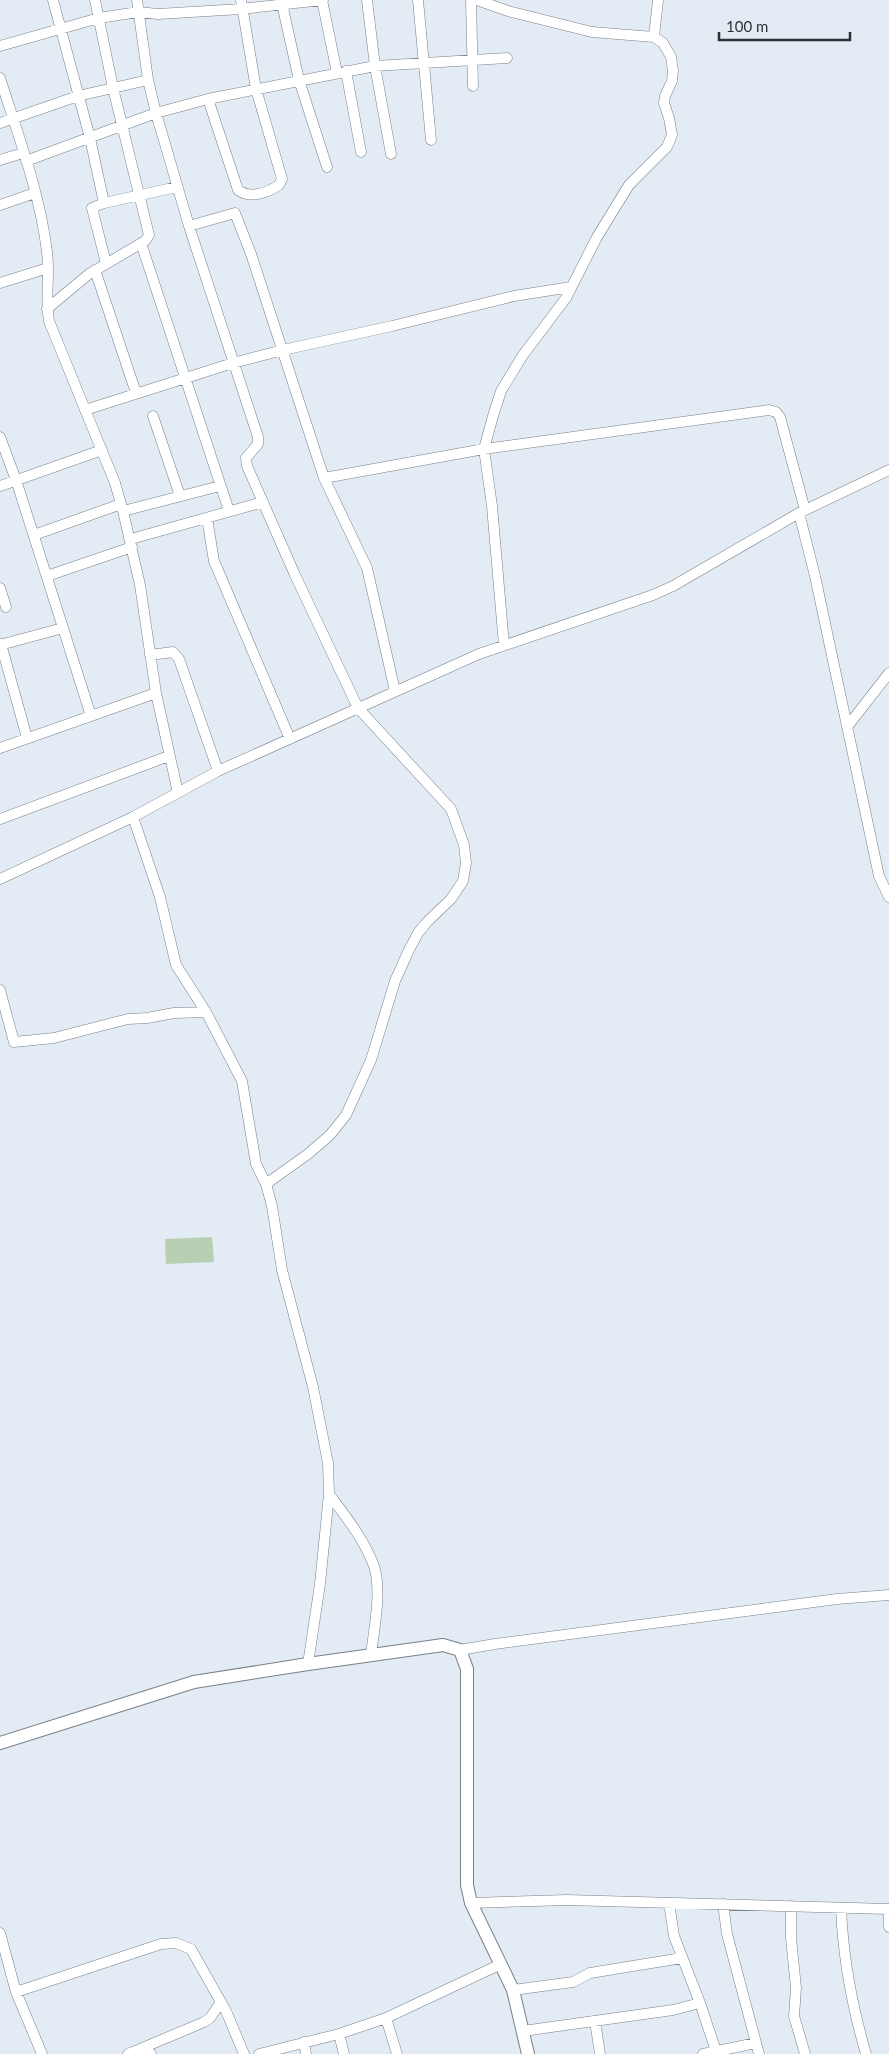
<svg xmlns="http://www.w3.org/2000/svg" width="889" height="2054" viewBox="0 0 889 2054" font-family="Lato,sans-serif">
<rect width="100%" height="100%" fill="#e3ebf4"/>
<!-- green -->
<path fill="#b8cfb3" d="M212 1237 214 1262 166 1264 165 1239Z"/>
<g fill="none" stroke-linecap="round" stroke-linejoin="round">
<!-- minor casing -->
<g stroke="#788088" stroke-width="11">
<path id="minor" d="M53 0 90 138 104 203
M137 0 148 80 156 113 189 226 258 437V444L246 458 247 466 295 575 358 708 451 809 464 845 466 863 463 881 451 899 427 922 418 933 408 952 395 981 371 1060 346 1115 330 1135 308 1154 266 1184
M322 0 337 73
M367 0 375 66 391 154
M418 0 431 140
M471 0 473 86
M477 0 508 11 592 32 654 37 663 43 671 57 673 71 672 81 665 96 664 103 669 118 672 135 667 147 629 185 597 237 566 298 523 355 501 391 493 416 484 449 492 506 504 645
M282 4 299 80 327 167
M654 37 658 0
M0 46 99 18 138 12 158 14 241 9 323 0
M346 71 361 152
M0 78C18 135 40 193 47 252 50 275 45 299 49 321L115 483 123 511 140 585 156 693 178 793
M208 99 238 190C250 199 267 193 279 185L282 179 256 89 241 0
M0 123 78 96 148 80
M0 160 23 153
M26 161 156 113 208 99 375 66 507 58
M0 205 35 193
M189 226 235 213 251 254 324 478 367 568 395 691
M141 243 229 511
M106 263 92 208 104 203 177 187
M95 270 136 393
M0 283 48 268
M47 309 89 274 145 241 149 235 113 88 95 0
M85 410 233 363 283 350 392 326 514 296 571 287
M153 416 180 496
M0 437 16 480 91 716
M324 478 484 449 769 410 776 412 780 417 805 510
M0 486 102 450
M123 511 220 486
M799 513 815 576 879 876 889 897
M207 518 214 561 290 739
M34 535 121 504
M131 539 263 502
M47 576 132 547
M0 588 6 607
M1 644 27 738
M0 645 63 628
M150 655 173 652 179 659 218 771
M847 727 889 673
M0 748 156 693
M133 817 160 897 176 965 206 1012 242 1081 256 1164 266 1184 272 1206 282 1270 313 1387 328 1463 329 1494 320 1584 308 1664
M0 819 169 756
M0 879 133 817 218 771 479 654 653 595 673 586 799 513 889 470
M0 990 14 1042 54 1038 128 1019 147 1018 174 1013 206 1012
M329 1494C346 1517 364 1539 374 1566 382 1590 374 1630 371 1654
M460 1650 495 1644 837 1599 889 1595
M471 1903 567 1900 889 1909
M669 1903 674 1936 700 2003 717 2054
M723 1904 727 1934 759 2054
M791 1906V1938L796 1988 794 2016 805 2054
M841 1908C843 1957 852 2006 866 2054
M889 1909V1927
M0 1933 16 1992 161 1944 176 1943 191 1949 226 2011 244 2054
M513 1990 573 1982 590 1973 682 1958
M16 1992 42 2054
M386 2018 397 2054
M595 2021 600 2054
M523 2031 673 2010 700 2003
M339 2034 344 2054
M304 2042 306 2054
M140 2049 204 2022 210 2018 221 2002
M128 2054C137 2050 144 2046 151 2054
M259 2054 339 2034 386 2018 499 1965
M703 2054 756 2043"/>
</g>
<!-- tertiary casing -->
<g stroke="#788088" stroke-width="14">
<path id="tertiary" d="M0 1743 194 1682 308 1664 443 1645 460 1650 467 1669V1885L471 1903 513 1990 528 2054"/>
</g>
<!-- minor -->
<use href="#minor" stroke="#fff" stroke-width="10"/>
<!-- tertiary -->
<use href="#tertiary" stroke="#fff" stroke-width="12"/>
</g>
<!-- scale -->
<path d="M719 32v8h131v-8" fill="none" stroke="#2d3033" stroke-width="2.5"/>
<text x="726" y="32" font-size="15" fill="#2d3033" stroke="#e3ebf4" stroke-width="4" paint-order="stroke">100 m</text>
</svg>
